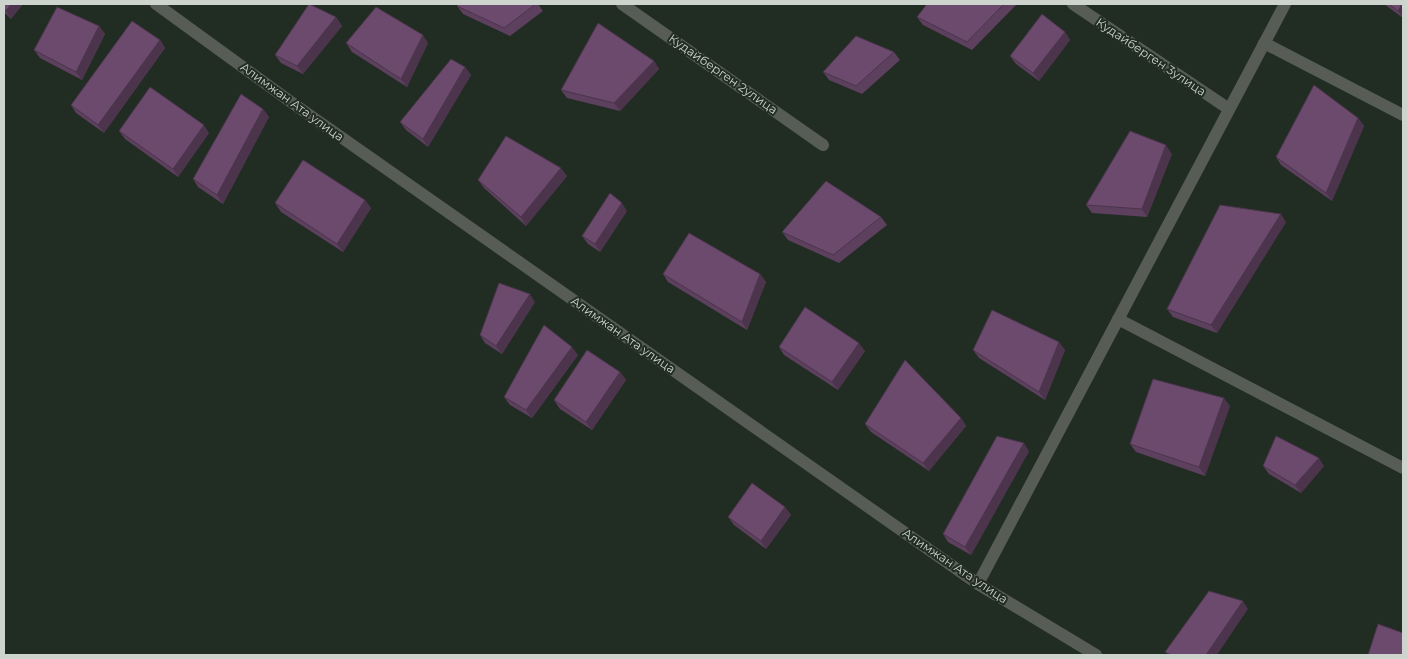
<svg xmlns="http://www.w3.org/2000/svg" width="1407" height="659" viewBox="0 0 1407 659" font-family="Montserrat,sans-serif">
<rect width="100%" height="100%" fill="#212c22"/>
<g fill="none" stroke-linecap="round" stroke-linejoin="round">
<!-- minor -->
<path stroke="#575c57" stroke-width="12" d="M156 4 291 102 978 584 1096 655
M622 4 823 145
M1073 4 1229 109
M1264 43 1403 115
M1118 319 1403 468
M978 584 1285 4"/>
</g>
<!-- wall -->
<path fill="#5c405e" d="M4 4H23L11 19 4 12Z
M459 4H538L543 11 510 36 463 14 457 6Z
M927 4H1015L1016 5 972 50 923 25 917 17Z
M1384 4H1403V18Z
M336 17 342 26 303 74 281 63 275 55Z
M99 26 105 34 82 80 40 58 34 50Z
M1065 32 1070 40 1039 81 1016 64 1010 56Z
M160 40 165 48 104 133 76 113 71 105Z
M346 43H428L407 87 352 52Z
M894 52 900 60 862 94 829 80 823 72Z
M654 61 659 69 620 111 567 98 561 90Z
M465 67 471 75 428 147 406 130 400 122Z
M263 109 269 117 223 204 198 187 193 179Z
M1358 118 1364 126 1332 201 1281 165 1276 157Z
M119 131 209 133 178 177 125 139Z
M1172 154 1147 217 1092 213 1086 205Z
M567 176 526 226 484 188 478 180Z
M365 200 371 208 343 252 281 212 275 203Z
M627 211 600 252 588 244 582 236Z
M881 217 887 225 839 263 788 240 782 232Z
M1286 222 1217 333 1173 317 1167 309Z
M663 274H760L766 282 747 330 668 282Z
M535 302 502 354 485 343 480 335Z
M1059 342 1065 350 1045 400 979 358 973 350Z
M779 347 865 351 838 390 784 355Z
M578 355 532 418 510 405 504 397Z
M620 372 626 380 592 430 560 409 554 400Z
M1230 406 1205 476 1136 452 1130 444Z
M961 418 966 426 929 471 871 432 865 424Z
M1029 451 971 555 948 542 943 534Z
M1263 466H1324L1301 493 1269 474Z
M785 507 791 515 766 549 734 525 728 517Z"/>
<!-- shaded-wall -->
<path fill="#4b344c" d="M11 4H23L11 19 6 11Z
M1402 4H1403V18L1398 11Z
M336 17 342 26 303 74 297 66Z
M99 26 105 34 82 80 76 72Z
M1065 32 1070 40 1039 81 1033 73Z
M423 35 428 43 407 87 401 79Z
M160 40 165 48 104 133 98 125Z
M654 61 659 69 620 111 614 103Z
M465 67 471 75 428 147 423 139Z
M263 109 269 117 223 204 217 195Z
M1358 118 1364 126 1332 201 1326 193Z
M204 125 209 133 178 177 173 169Z
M1166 145 1172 154 1147 217 1142 209Z
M561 168 567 176 526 226 521 217Z
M365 200 371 208 343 252 337 244Z
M622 203 627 211 600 252 595 244Z
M1281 214 1286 222 1217 333 1211 325Z
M760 274 766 282 747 330 742 322Z
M530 294 535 302 502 354 496 346Z
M1059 342 1065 350 1045 400 1039 392Z
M859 343 865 351 838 390 832 382Z
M572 347 578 355 532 418 526 410Z
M620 372 626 380 592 430 586 422Z
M1224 398 1230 406 1205 476 1199 467Z
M961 418 966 426 929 471 923 463Z
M1024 443 1029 451 971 555 965 547Z
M1319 458 1324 466 1301 493 1295 485Z
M785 507 791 515 766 549 761 541Z
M1243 601 1248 609 1217 655H1206Z"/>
<!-- building -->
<path fill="#6b4a6d" stroke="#4b344c" d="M4 4H11L6 11 4 9Z
M309 4 336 17 297 66 275 55Z
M459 4H536L504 28 457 6Z
M927 4H1004L967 42 917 17Z
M1389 4H1402L1398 11Z
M57 7 99 26 76 72 34 50Z
M376 7 423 35 401 79 346 43Z
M1042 14 1065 32 1033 73 1010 56Z
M132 21 160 40 98 125 71 105Z
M598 23 654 61 614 103 561 90Z
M856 36 894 52 856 86 823 72Z
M451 59 465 67 423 139 400 122Z
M1314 85 1358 118 1326 193 1276 157Z
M150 87 204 125 173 169 119 131Z
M241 94 263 109 217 195 193 179Z
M1130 131 1166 145 1142 209 1086 205Z
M506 136 561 168 521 217 478 180Z
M303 160 365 200 337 244 275 203Z
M826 181 881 217 833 255 782 232Z
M610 193 622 203 595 244 582 236Z
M1220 205 1281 214 1211 325 1167 309Z
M689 233 760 274 742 322 663 274Z
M499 283 530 294 496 346 480 335Z
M805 307 859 343 832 382 779 347Z
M992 310 1059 342 1039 392 973 350Z
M544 325 572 347 526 410 504 397Z
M587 350 620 372 586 422 554 400Z
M905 360 961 418 923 463 865 424Z
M1153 379 1224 398 1199 467 1130 444Z
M997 436 1024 443 965 547 943 534Z
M1276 436 1319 458 1295 485 1263 466Z
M752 483 785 507 761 541 728 517Z
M1209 591 1243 601 1206 655H1171L1165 652Z
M1378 624 1403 633V655H1368Z"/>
<g text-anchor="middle" stroke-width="4" stroke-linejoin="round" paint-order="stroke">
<!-- street labels -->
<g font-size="12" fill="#cdd4cd" stroke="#212c22">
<text transform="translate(1151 57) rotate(34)" y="4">Кудайберген 3улица</text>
<text transform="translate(723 74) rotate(35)" y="4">Кудайберген 2улица</text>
<text transform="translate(292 102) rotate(36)" y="4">Алимжан Ата улица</text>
<text transform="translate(623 335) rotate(35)" y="4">Алимжан Ата улица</text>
<text transform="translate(955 566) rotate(34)" y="4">Алимжан Ата улица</text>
</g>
</g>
<!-- border -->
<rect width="1407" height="659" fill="none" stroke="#cdd4cd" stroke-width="10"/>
</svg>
